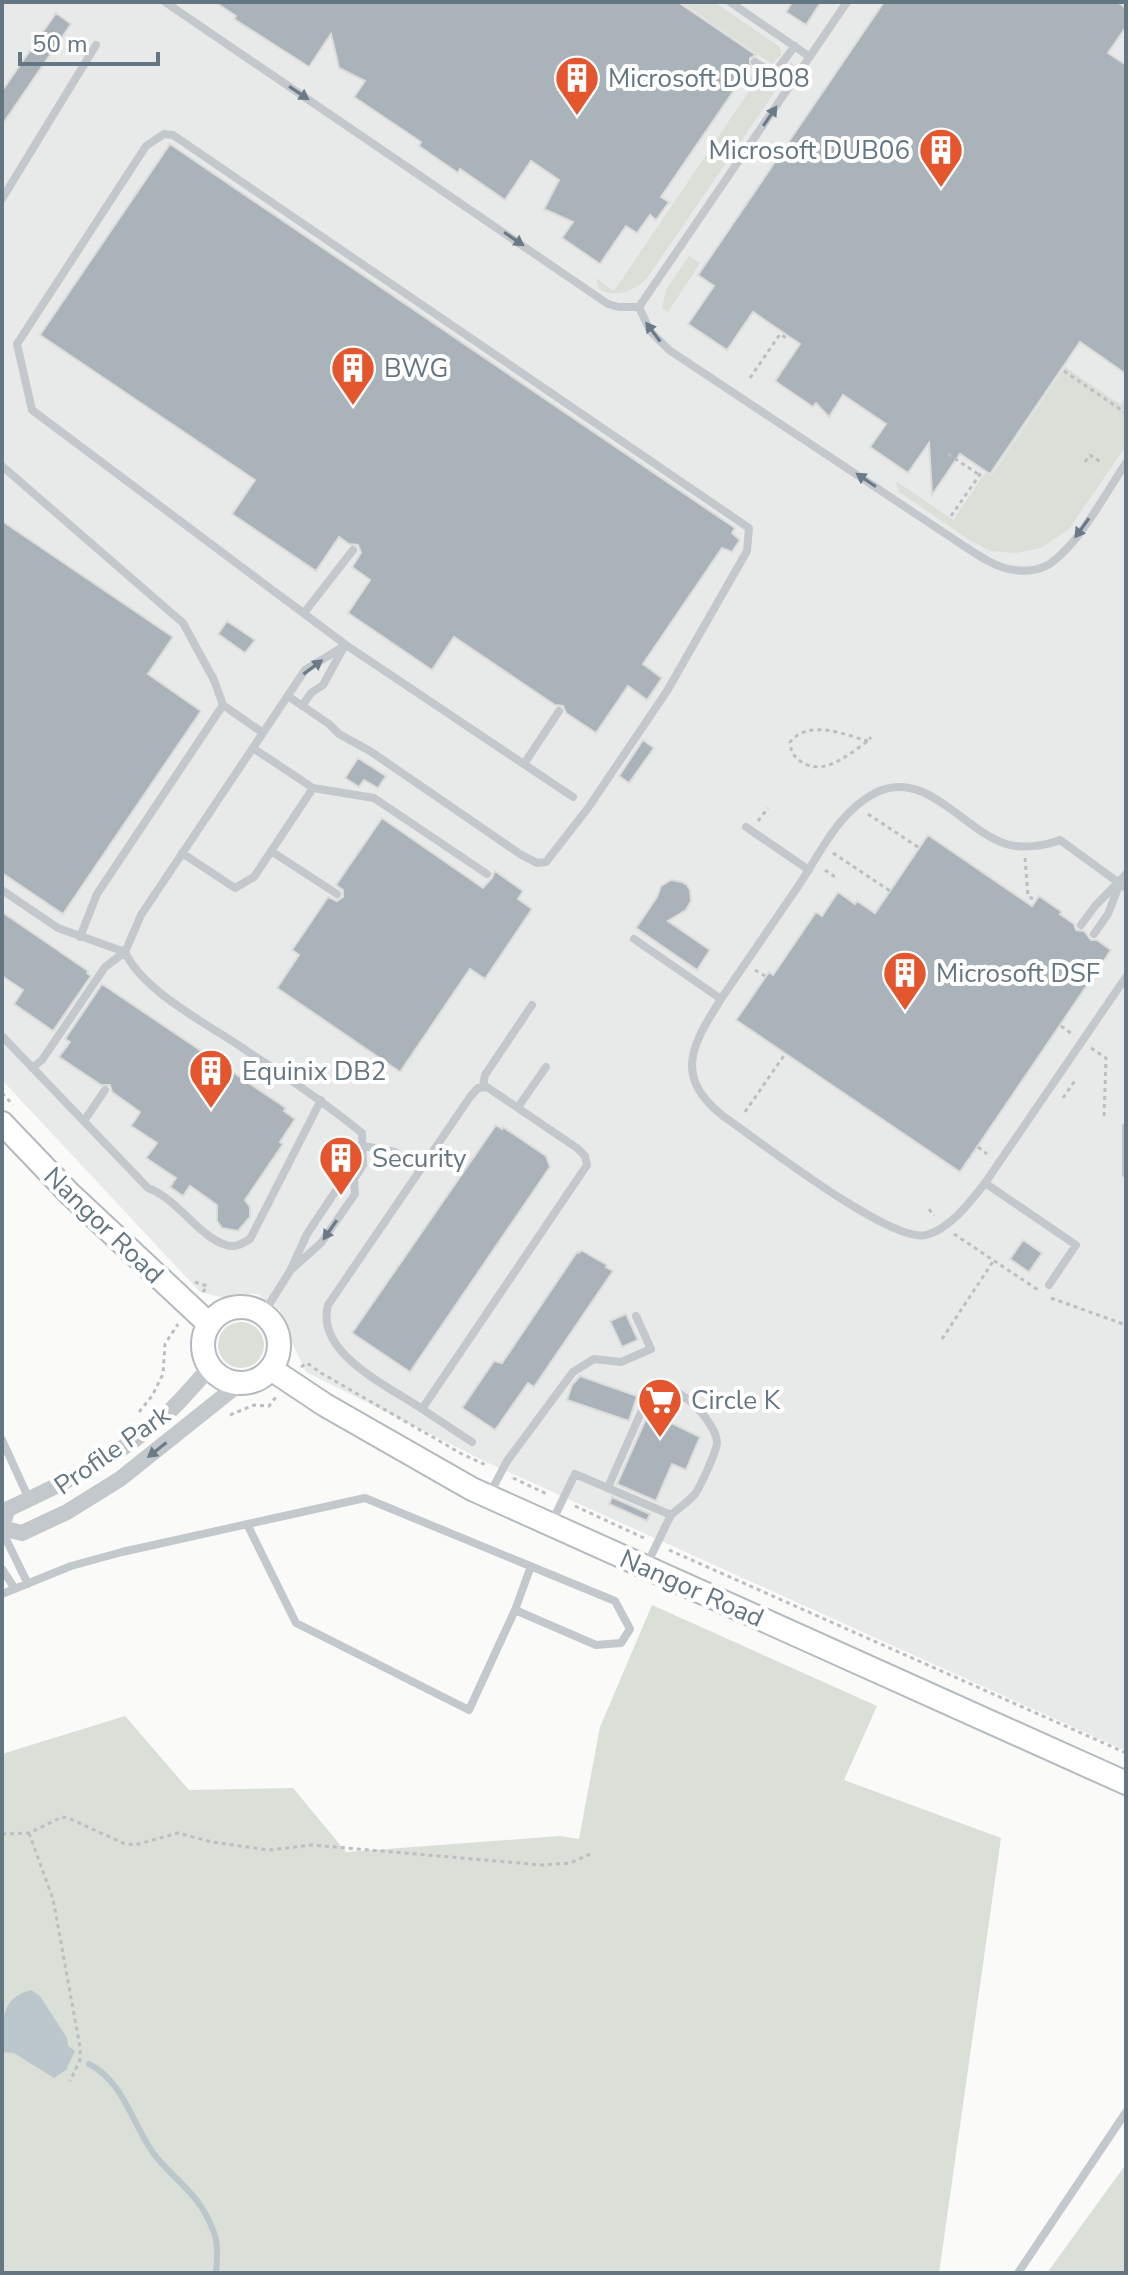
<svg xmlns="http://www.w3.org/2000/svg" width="1128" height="2275" viewBox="0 0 1128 2275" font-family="'Nunito Sans',sans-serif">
<rect width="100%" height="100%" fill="#fafaf8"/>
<!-- built -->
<path fill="#e8e9e9" d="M2 2H1126V1751L484 1461 306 1372 287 1332 280 1310 258 1294H242L228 1299 200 1292 2 1080Z"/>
<!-- green -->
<path fill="#dadfd7" d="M681 2H714L780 47 781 55 772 64Z
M791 62 794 64 647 278C634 291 616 299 599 289L596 278 614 291 754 84 749 80 756 70 776 83Z
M689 256 700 263 668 312 662 308 666 290Z
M1065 367 1120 404 1126 397V446L1068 530 1041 548 1016 553 990 551 971 541 898 491 896 481 953 520 985 473 991 476Z
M218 1345a23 23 0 1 1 46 0a23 23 0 1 1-46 0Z
M652 1605 877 1706 844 1780 1001 1838 939 2273H2V1754L125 1716 189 1790 293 1788 346 1852 560 1836 579 1839 600 1727Z
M1126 2164V2273H1047Z"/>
<!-- water -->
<path fill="#bbc7cb" d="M31 1990 40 1996 67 2038 68 2046 75 2051 66 2070 54 2078 14 2053 2 2052C2 2022 0 1998 31 1990Z"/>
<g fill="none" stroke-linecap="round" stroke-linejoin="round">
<!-- stream -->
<path stroke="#bbc7cb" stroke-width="6" d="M89 2064C125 2082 133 2128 157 2158 180 2185 199 2194 213 2230 219 2244 217 2259 216 2273"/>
</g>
<!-- building -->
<path fill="#aab3b9" stroke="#dcdcda" stroke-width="2" d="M215 2H678L756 55 750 58V67L661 197 669 202 656 220 650 215 637 233 626 226 600 264 562 238 573 222 544 209 559 180 531 161 505 200 460 169 458 173 419 146 421 142 354 97 365 81 339 68 331 34 309 67 234 19 236 16Z
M792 2H821L806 25 786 12Z
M884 2H1117L1126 8V27L1108 53 1126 65V374L1080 342 990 474 960 454 932 495 929 443 908 473 870 447 886 424 843 395 829 417 816 403 813 407 775 381 800 344 753 312 727 350 688 324 714 286 698 275Z
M56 13 71 24 2 125V91Z
M170 144 735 528 732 533 740 540 732 552 722 548 643 664 662 678 647 700 628 686 596 733 566 713 563 706 555 705 454 637 432 670 348 613 370 580 352 567 361 553 358 545 349 544 339 537 316 571 232 514 255 480 40 335Z
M2 521 173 637 148 674 201 711 63 914 2 873Z
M227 621 255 640 245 653 218 634Z
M643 740 654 748 629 783 619 776Z
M358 758 386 776 378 788 364 780 359 787 345 778Z
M382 818 483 888 492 878 495 871 523 891 518 899 532 909 485 979 470 969 400 1072 277 988 299 955 292 950 328 897 337 901 343 897V890L336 885Z
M928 835 1032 906 1039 896 1062 912 1060 914 1074 924 1076 930 1084 931 1091 940H1097L1111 950 960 1172 736 1020 769 972 773 975 816 912 822 916 838 892 855 904 857 901 875 913Z
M671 880 682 882 687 885 690 890 691 901 686 910 668 921 710 950 697 970 636 928 657 897 661 886Z
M2 912 88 971 87 973 91 976 53 1031 14 1004 23 990 2 976Z
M102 984 286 1108 284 1111 295 1119 280 1142 283 1144 245 1200 250 1207V1217L238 1231 222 1228 217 1221V1205L190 1186 183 1196 170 1187 176 1178 146 1158 157 1143 131 1126 140 1112 112 1092 110 1085H101L59 1057 70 1042 65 1039Z
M496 1125 502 1129 503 1127 546 1156 550 1167 410 1372 352 1333Z
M1023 1240 1042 1253 1029 1272 1010 1259Z
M581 1250 607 1265 606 1267 613 1271 534 1387 528 1383 495 1430 462 1408 494 1361 502 1363 577 1252 579 1253Z
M626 1314 638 1340 622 1347 610 1321Z
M580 1376 637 1396 629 1421 567 1400 572 1385Z
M649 1412 700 1437 686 1470 672 1464 656 1501 617 1484Z
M612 1497 650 1514 647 1521 609 1504Z"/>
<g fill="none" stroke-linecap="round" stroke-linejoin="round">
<!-- secondary casing -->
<g stroke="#b3babf" stroke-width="26">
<path id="secondary" d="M2 1123 69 1193 209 1324
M203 1345a38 38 0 1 1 76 0a38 38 0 1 1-76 0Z
M271 1369 325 1405 472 1489 1126 1783"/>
</g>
<!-- path -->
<path stroke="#bbbfc2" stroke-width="3" stroke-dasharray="4 4" stroke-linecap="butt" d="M1064 371 1126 413
M750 378 780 334 786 338 787 336
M948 454 978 474
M1085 462 1090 455 1102 463
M951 516 983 470
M868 741C843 734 809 719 790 742 791 753 794 757 803 763 826 776 850 753 868 741L871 737
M868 814 918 847
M758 821 768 808
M833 853 890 891
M1025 858 1028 896 1033 899
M825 870 838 879
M755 970 765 976
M1061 1026 1072 1034
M1091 1048 1106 1058 1104 1117
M2 1093 13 1105
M1063 1098 1076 1079
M745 1112 785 1054
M978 1147 987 1154
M929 1209 934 1216
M954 1234 1038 1290
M195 1282 207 1286 203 1292
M1051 1298 1126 1325
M942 1339 994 1260
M301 1367 307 1363 321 1373 462 1454 488 1466
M139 1412 152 1396 163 1374 165 1344 178 1324
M230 1415 254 1405 269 1406 276 1397
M513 1478 549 1495
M575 1506 644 1538
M669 1550 1126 1753
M29 1833 53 1899 80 2047V2060L70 2081
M2 1834 29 1833 62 1817 68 1818 123 1843 135 1845 178 1833 212 1842 269 1850 312 1845 542 1865 570 1863 593 1853"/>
<!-- lane -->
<path stroke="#c3c8cc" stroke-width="8" d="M165 2 608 304 619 307H639
M730 2 810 57
M847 2 639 307 650 331 669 350 964 546C979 556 996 568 1015 570 1026 572 1041 570 1051 563 1081 541 1105 494 1126 463
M755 62 772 73 775 72 795 46
M2 199 96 45
M2 466 183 623 214 680 223 705 97 894 80 937
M304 613 353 550
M288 696 329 724 339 734 370 751 520 854 537 863 546 862 588 808 667 691 747 551 749 528 173 135 164 134 146 146 17 344 32 410 346 645 573 797
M223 705 263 733
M302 706 311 693 323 685 345 645
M524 764 559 711
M313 788 374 798 487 874
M746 827 809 870
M271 851 337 894
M182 853 235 888 254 877 313 788 253 748
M1126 888 1060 840C1045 846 1021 849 1006 844 964 831 925 767 875 793 840 811 821 851 801 882 774 921 748 960 721 999 692 1045 673 1076 723 1116 758 1140 891 1244 926 1235 950 1229 970 1202 985 1183L1126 977
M2 890 58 928 125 952
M1081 925 1095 906 1126 874
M1094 934 1108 914 1118 888
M634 939 721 999
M2 1036 148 1188C178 1199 199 1237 226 1245 235 1248 242 1244 250 1239L321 1100
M32 1068 42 1060 105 967 125 952
M483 1086 485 1075 532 1005
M518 1107 546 1067
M84 1121 105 1090
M1126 1127V1174
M364 1146 395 1152 421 1169
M985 1183 1076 1245 1049 1285
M293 1268 321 1243 355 1194 354 1179
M263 1314 290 1271 307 1234 339 1186 354 1179 363 1165 362 1133C325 1103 287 1077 247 1051 210 1025 144 993 125 952L141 915 305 670 346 645
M422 1409C389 1386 315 1354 328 1305L470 1097 478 1088 487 1087 577 1148 585 1156 587 1165 422 1409 472 1442
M2 1440 29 1499
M608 1487 651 1390C674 1376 716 1422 717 1442 717 1451 700 1487 695 1494 688 1502 679 1508 671 1515
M489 1495 507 1461 573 1372 594 1359 621 1362 651 1349 636 1316
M247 1524 296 1623 469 1710 515 1610 531 1566
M551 1524 575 1474 671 1515 647 1564
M2 1531 28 1584
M2 1569 15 1589
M2 1594 71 1566 122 1552 365 1498 615 1601 630 1629 621 1643 596 1645 515 1610
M1018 2273 1126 2112"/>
<!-- street -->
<path stroke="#c3c8cc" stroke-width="16" d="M2 1525 8 1509C62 1484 118 1457 163 1417 180 1403 194 1384 210 1368
M2 1528 22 1533 67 1512 120 1479 239 1384"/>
<!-- secondary -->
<use href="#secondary" stroke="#fff" stroke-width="22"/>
</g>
<!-- one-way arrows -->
<defs><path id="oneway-solid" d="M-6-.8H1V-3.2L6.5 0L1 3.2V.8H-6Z" transform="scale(2)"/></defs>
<g fill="#6a7a87">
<use href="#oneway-solid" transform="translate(299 93) rotate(34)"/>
<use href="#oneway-solid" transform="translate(770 116) rotate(-56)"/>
<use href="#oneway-solid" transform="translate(514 239) rotate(34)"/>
<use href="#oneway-solid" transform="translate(653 332) rotate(-127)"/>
<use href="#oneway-solid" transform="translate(866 480) rotate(-146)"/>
<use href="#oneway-solid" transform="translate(1082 528) rotate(126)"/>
<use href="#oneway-solid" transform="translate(313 667) rotate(-37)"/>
<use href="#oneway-solid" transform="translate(330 1230) rotate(125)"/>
<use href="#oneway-solid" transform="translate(157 1450) rotate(142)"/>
</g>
<!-- icons -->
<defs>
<g id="building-pin" transform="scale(2.3)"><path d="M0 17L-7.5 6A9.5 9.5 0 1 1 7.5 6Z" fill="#e4572e" stroke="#fff"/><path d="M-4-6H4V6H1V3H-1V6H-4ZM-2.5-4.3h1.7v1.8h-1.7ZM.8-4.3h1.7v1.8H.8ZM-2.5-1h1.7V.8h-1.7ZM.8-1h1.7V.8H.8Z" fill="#fff"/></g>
<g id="supermarket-pin" transform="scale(2.3)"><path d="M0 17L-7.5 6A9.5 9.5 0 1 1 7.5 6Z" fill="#e4572e" stroke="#fff"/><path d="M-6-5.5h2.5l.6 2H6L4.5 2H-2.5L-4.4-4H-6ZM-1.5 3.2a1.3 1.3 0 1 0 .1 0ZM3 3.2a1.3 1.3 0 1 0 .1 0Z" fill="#fff"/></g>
</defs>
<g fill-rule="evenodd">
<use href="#building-pin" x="577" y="78"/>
<use href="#building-pin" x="941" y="150"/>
<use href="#building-pin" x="353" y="368"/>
<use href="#building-pin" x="905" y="973"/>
<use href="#building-pin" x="211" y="1071"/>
<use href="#building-pin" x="341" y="1158"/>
<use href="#supermarket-pin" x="660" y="1400"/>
</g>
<g text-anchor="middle" stroke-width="8" stroke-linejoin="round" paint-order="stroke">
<!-- poi labels -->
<g font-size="26" fill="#657683" stroke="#fff" text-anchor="start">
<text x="608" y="87">Microsoft DUB08</text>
<text x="910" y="159" text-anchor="end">Microsoft DUB06</text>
<text x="384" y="377">BWG</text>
<text x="936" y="982">Microsoft DSF</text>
<text x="242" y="1080">Equinix DB2</text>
<text x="372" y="1167">Security</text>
<text x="691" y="1409">Circle K</text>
</g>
<!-- street labels -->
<g font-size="26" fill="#657683" stroke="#fff">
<text transform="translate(104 1225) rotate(44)" y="9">Nangor Road</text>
<text transform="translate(112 1450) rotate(-35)" y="9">Profile Park</text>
<text transform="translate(692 1588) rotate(24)" y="9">Nangor Road</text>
</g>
</g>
<!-- border -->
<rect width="1128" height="2275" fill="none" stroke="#657683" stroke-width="8"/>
<!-- scale -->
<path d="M20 52v12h138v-12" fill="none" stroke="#657683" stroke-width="4"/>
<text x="32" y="52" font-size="24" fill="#657683" stroke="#ffffff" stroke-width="6" paint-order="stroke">50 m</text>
</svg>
